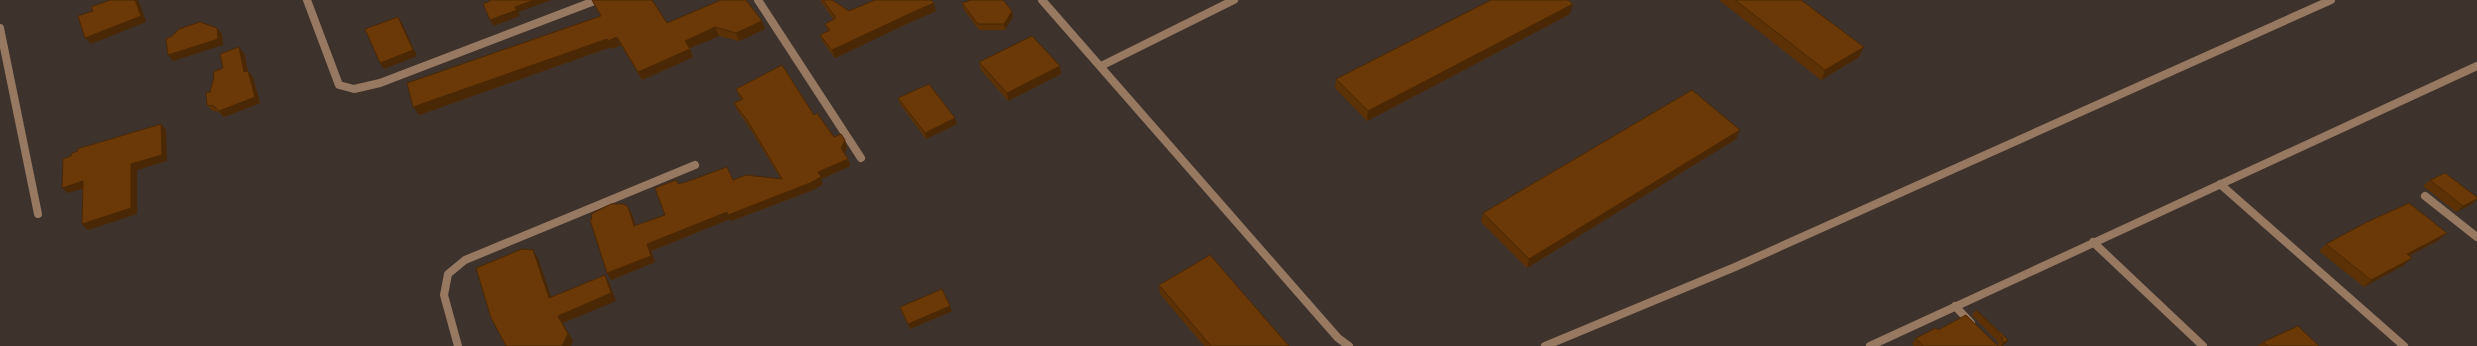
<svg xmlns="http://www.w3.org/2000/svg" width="2477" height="346" viewBox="0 0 2477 346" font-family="'Titillium Web',sans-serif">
<rect width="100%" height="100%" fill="#3e332c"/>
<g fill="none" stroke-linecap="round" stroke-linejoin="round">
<!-- lane -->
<path stroke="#977861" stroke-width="8" d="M1042 0 1338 338 1349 346
M1101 66 1234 0
M1545 346 1735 267 2331 0"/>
<!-- street -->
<path stroke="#977861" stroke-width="8" d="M307 0 339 85 354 89 380 83 597 0
M758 0 861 158
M0 28 38 214
M2220 184 2404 346
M2425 196 2477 237
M2093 242 2203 346
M1955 306 1971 323
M458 346 444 295 448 274 465 260 695 165
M1870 346 2477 66"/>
</g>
<!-- wall -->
<path fill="#5c3106" d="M592 0 667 23 762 21 765 29 739 41 719 36 690 48 693 57 642 80 621 45 612 49 611 47 419 115 601 16Z
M820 0H832L849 11H936L913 21 835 58 823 42 820 35 828 31 825 24 834 20Z
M1719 0H1801L1859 57 1821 80Z
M962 3 1012 11 1013 17 1005 30H979L964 10Z
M1570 14 1367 121 1335 88 1336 79Z
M244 53 248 71 253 77 260 103 224 117 219 112 213 111 207 105 210 92 223 68Z
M979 62 1060 66 1061 74 1008 101 981 70Z
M736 89 814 115 834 137 847 147 845 153 848 159 850 166 821 179 823 184 813 190 731 221 730 219 651 251 655 262 611 280 607 273 628 207 632 214 636 226 665 215 678 184 733 180 781 179 749 127 737 110 734 103 742 100 739 96Z
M898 98 957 124 926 139 900 104Z
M1736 139 1527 268 1481 222 1483 213Z
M2430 180 2477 197V200L2472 204 2456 212 2423 186Z
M2439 240 2409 256 2404 265 2364 287 2319 251 2326 244Z
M1159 285 1289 346H1204L1160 294Z
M900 307 952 311 910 329 902 313Z
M1976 310 2008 340 2003 346H1998V342L1972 315Z
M1938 330 1998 346H1914L1912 344 1916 338Z
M2263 342 2319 346H2258Z"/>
<!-- shaded-wall -->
<path fill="#4b2805" d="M135 0H137L139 2 146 22 91 44 85 38Z
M534 0H552L518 12 520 16 494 26 490 20 515 7Z
M934 3 936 11 913 21 835 58 832 50 911 13Z
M1573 4 1570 14 1367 121 1368 111Z
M1012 11 1013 17 1005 30 1004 24Z
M398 17 402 23 417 56 384 69 380 63Z
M762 21 765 29 739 41 736 33Z
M715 27 719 36 688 49 685 41Z
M217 28 222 34 223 45 173 61 168 55Z
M617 37 621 45 612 49 608 41Z
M607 39 611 47 419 115 413 107Z
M239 47 244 53 248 71 253 77 260 103 224 117 219 111 244 72Z
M1864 47 1859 57 1821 80 1825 70Z
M690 49 693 57 642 80 638 72Z
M1060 66 1061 74 1008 101 1007 93Z
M955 118 957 124 926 139 925 133Z
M161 124 166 130 167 161 137 170V214L88 230 82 224 131 164Z
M1740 130 1736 139 1527 268 1529 259Z
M845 140 847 147 844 155 841 148Z
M848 159 850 166 821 179 823 184 813 190 731 221 730 219 651 251 655 262 611 280 607 273 647 244 818 172Z
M83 181 89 187 68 193 62 188Z
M2477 199 2472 204 2456 212 2463 206Z
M628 207 632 214 638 233 634 226Z
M2447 233 2439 240 2399 261 2407 254Z
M533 250 538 258 554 305 549 298Z
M2412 258 2404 265 2364 287 2371 280Z
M605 275 609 282 616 301 563 323 573 341 571 346H562L558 316Z
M950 306 952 311 910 329 908 324Z
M2008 340 2003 346H2001L2003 343Z"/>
<!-- building -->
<path fill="#6b3907" stroke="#4b2805" d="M110 0H135L141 16 85 38 78 16 93 11 91 7Z
M489 0H534L515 7 517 10 490 20 483 4 490 1Z
M592 0H652L667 23 721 0H746L762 21 736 33 715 27 685 41 690 49 638 72 617 37 608 41 607 39 413 107 407 83 601 16Z
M823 0H832L849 11 875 0H931L934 3 911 13 832 50 820 35 830 30 825 24 836 18Z
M971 0H1003L1012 11 1004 24H978L962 3Z
M1491 0H1568L1573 4 1368 111 1336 79Z
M1735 0H1801L1864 47 1825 70Z
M398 17 413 50 380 63 365 29Z
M200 22 217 28 218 39 168 55 166 39 172 36 179 29Z
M1032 36 1060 66 1007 93 979 62Z
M239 47 244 72 248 71 255 97 219 111 214 106 207 105 206 93 210 92 214 77 213 72 223 68 220 54Z
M782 65 814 115 817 113 834 137 841 134 845 140 841 148 848 159 818 172 821 177 810 183 728 215 727 212 647 244 651 256 607 273 590 220 592 219 591 214 611 204H624L628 207 634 226 665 215 655 188 676 180 678 184 686 182 727 167 733 180 746 175 782 179 747 120 734 103 743 99 736 89Z
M929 84 955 118 925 133 898 98Z
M1692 90 1740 130 1529 259 1483 213Z
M161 124 162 155 131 164V208L82 224 83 181 62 188 63 159 71 156 72 153 78 151 77 149Z
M2445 173 2477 197V199L2463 206 2430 180Z
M2409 203 2447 233 2407 254 2412 258 2371 280 2326 244 2367 222Z
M522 249 533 250 549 298 605 275 611 293 558 316 568 334 562 346H506L491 318 476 268Z
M1210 255 1289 346H1211L1159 285Z
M942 289 950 306 908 324 900 307Z
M1976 310 2008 340 2003 343 2002 337Z
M1966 315 1998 346H1923L1916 338 1936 328 1938 330Z
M2298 326 2319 346H2268L2263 342Z"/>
</svg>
